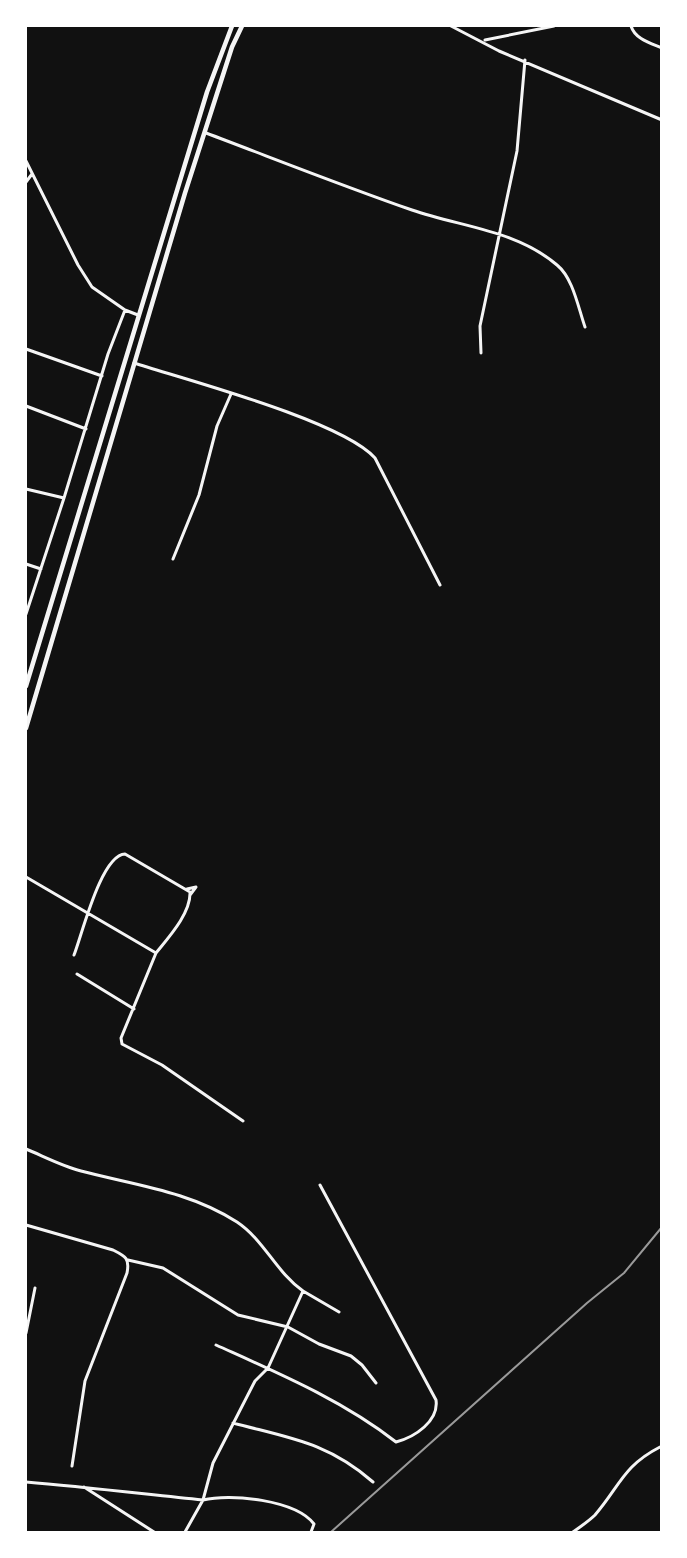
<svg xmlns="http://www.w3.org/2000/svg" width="687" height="1558" viewBox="0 0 687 1558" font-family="'Source Serif 4',serif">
<rect width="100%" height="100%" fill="#111"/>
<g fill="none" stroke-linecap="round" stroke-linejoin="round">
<!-- minor -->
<path stroke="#f5f5f5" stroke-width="3" d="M451 26 499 51 662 120
M631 26C635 39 650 43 662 48
M485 40 554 26
M206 133C275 159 343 186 412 210 461 227 516 230 557 265 573 278 578 307 585 327
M26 161 78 265 92 287 125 310 138 315
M26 182 32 174
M26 349 102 376
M481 353 480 326 517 151 525 60
M134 363C187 380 342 421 375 458L440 585
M26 406 86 429
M26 489 64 498
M173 559 199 495 217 426 231 394
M26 564 41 569
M26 614 64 498 108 354 125 310
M26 877 156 953 121 1038 122 1044 162 1065 243 1121
M187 889 196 887 190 895
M74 955C82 935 101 855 125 854L190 892C191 913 169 937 156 953
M77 974 134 1009
M26 1149C43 1156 62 1166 81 1171 134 1185 189 1191 237 1222 264 1240 276 1272 303 1291L268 1368 255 1381 213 1463 203 1500 185 1532
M26 1225 113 1250C125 1256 130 1258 127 1273L85 1381 72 1466
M128 1260 163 1268 238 1315 288 1327 319 1344 351 1356 362 1365 376 1383
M303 1291 339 1312
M26 1333 35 1288
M216 1345C278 1373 342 1400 396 1442 415 1437 439 1421 436 1400L320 1185
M233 1423C289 1438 327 1442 373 1482
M26 1482C85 1487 144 1494 203 1500 230 1493 296 1500 314 1524L311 1532
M84 1487 154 1532
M573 1532C580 1527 589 1521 595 1515 620 1486 623 1466 660 1447"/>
<!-- primary -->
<path stroke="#f5f5f5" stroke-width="4.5" d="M26 686 207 92 232 26
M26 728 185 193 232 47 242 26"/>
<!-- rail -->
<path stroke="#9a9a9a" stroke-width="2" d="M331 1532 587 1303 624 1273 662 1227"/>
</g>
<!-- border -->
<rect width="687" height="1558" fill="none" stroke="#ffffff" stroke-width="54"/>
</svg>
